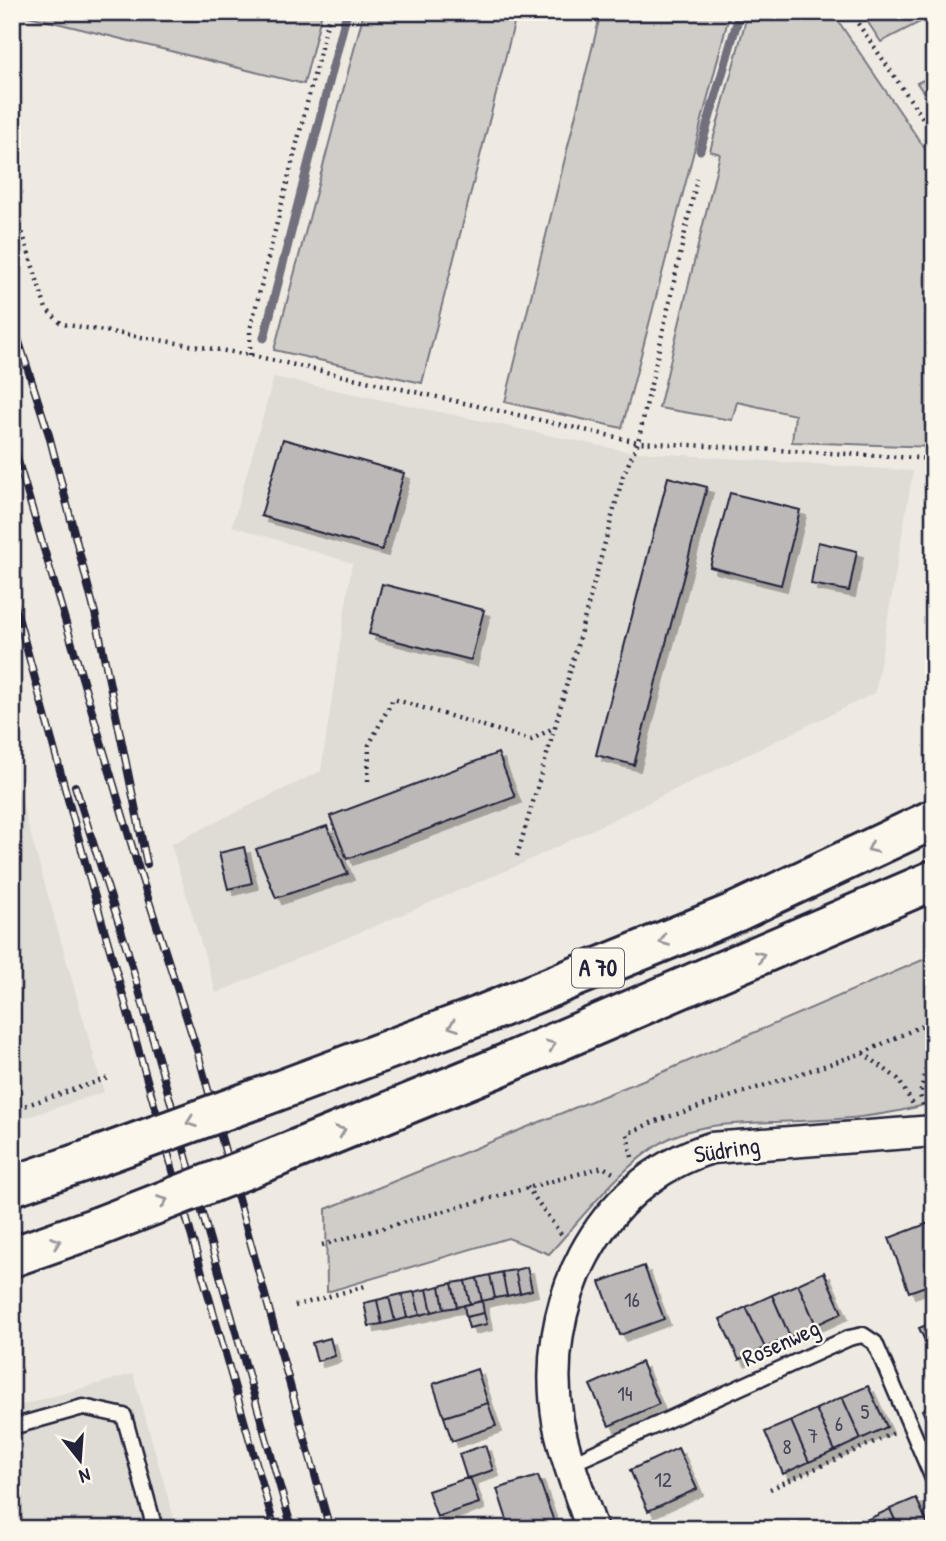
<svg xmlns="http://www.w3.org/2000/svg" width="946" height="1541" viewBox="0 0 946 1541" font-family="'Patrick Hand',sans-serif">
<defs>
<filter id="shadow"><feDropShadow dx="6" dy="6" stdDeviation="0" flood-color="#0004"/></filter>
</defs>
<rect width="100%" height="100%" fill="#eeeae2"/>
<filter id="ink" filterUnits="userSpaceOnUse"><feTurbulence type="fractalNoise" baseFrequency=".0143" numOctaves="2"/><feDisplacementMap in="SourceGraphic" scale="14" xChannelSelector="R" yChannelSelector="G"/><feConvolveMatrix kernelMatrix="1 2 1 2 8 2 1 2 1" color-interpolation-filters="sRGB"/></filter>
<g filter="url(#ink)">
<!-- built -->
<path fill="#dfdbd5" d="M274 377 625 451 913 471 875 693 519 865 216 993 171 844 321 771 352 563 232 526Z
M12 769 104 1092 12 1122Z
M133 1374 177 1529H12V1408Z"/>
<!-- green -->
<path fill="#d0cdc9" stroke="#797882" stroke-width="2" d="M12 12H322L304 84Z
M364 12H517L422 383 274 350Z
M601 12H730L622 428 505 402Z
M748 12H832L934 162V447L792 442 795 415 737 402 732 420 659 408 720 154 710 151Z
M861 12H934V15L881 42Z
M934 75V108L917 83Z
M934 955V1102C881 1119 826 1120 771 1122 737 1124 703 1123 672 1137 626 1159 584 1216 549 1254L508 1238 327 1292 326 1209 670 1069Z"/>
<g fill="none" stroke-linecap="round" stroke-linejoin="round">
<!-- stream -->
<path stroke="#716f7c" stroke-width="9" d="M700 150 740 12
M264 338 347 12"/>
</g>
<!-- building -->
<path fill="#bcb8b8" stroke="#22223b" stroke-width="2" filter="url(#shadow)" d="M283 439 404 473 382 550 261 516Z
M668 477 707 487 634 765 596 755Z
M730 493 800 510 781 585 710 567Z
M818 542 857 551 849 591 811 584Z
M382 584 484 610 471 660 369 634Z
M498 753 515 797 347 859 330 816Z
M327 826 348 874 276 898 256 849Z
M244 847 252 883 228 889 219 853Z
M934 1221V1283L909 1292 889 1238Z
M644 1266 664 1319 620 1335 600 1282Z
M527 1267 532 1290 520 1293 515 1270Z
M515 1270 520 1293 507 1296 502 1272Z
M502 1272 507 1296 495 1298 490 1275Z
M824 1272 842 1313 816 1325 798 1284Z
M490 1275 495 1298 482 1301 477 1278Z
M477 1278 482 1301 470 1304 465 1281Z
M465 1281 470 1304 457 1307 452 1283Z
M452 1283 457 1307 444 1309 440 1286Z
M798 1284 816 1325 790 1337 772 1295Z
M440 1286 444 1309 432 1312 427 1289Z
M427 1289 432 1312 420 1315 414 1292Z
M414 1292 420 1315 407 1318 402 1294Z
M402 1294 407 1318 395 1321 389 1297Z
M772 1295 790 1337 765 1348 746 1307Z
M389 1297 395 1321 382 1324 377 1300Z
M377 1300 382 1324 369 1326 364 1303Z
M482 1301 484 1313 466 1317 464 1305Z
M746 1307 765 1348 739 1360 720 1319Z
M484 1313 487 1324 469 1328 466 1317Z
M934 1322V1360L919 1328Z
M330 1338 335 1356 317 1361 312 1343Z
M641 1362 659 1404 609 1426 590 1385Z
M477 1369 488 1403 444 1417 433 1384Z
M868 1386 887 1427 861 1439 842 1397Z
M842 1397 861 1439 835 1451 816 1409Z
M488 1403 496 1426 452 1441 444 1417Z
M934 1405V1436L922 1410Z
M816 1409 835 1451 809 1462 791 1421Z
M791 1421 809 1462 783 1474 765 1432Z
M485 1445 493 1470 467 1479 459 1454Z
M678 1448 697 1489 648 1511 630 1470Z
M538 1476 554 1522 535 1529H510L497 1489Z
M470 1477 479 1503 437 1517 428 1491Z
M916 1498 930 1529H899L890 1509Z
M890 1509 899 1529H867L864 1521Z
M864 1521 867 1529H847Z"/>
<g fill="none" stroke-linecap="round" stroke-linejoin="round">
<!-- lane casing -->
<g stroke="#22223b" stroke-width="19">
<path id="lane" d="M12 1427 83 1407 124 1416 155 1529
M570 1464 849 1338 863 1335 875 1343 934 1481"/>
</g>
<!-- street casing -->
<g stroke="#22223b" stroke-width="35">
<path id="street" d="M592 1529C580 1494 565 1458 558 1421 539 1306 596 1183 711 1148L934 1131"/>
</g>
<!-- highway casing -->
<g stroke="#22223b" stroke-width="44">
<path id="highway" d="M256 1099 479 1016 736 912 934 819
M277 1157 496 1068 934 880
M12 1186 85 1161
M12 1257 100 1226"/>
</g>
<!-- path -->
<path stroke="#22223b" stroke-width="4.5" stroke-dasharray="2 5" stroke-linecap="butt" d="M850 12 934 134
M12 199 46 309 62 324 250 355 638 442 697 179
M250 355V330L330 12
M368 781 369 745 393 699 531 740 555 727 623 476 638 442 934 459
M517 856 555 727
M863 1053 898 1079 914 1106
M923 1105 920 1095 934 1031
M12 1110 111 1077
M632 1157 627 1134 653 1122 863 1053 934 1020
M527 1187 563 1237
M322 1245 603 1167 615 1174
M295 1306 369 1285
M770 1489 894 1433"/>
<!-- lane -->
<use href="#lane" stroke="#fbf7ec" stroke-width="14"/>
<!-- street -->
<use href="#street" stroke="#fbf7ec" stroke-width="30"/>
<!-- highway -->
<use href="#highway" stroke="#fbf7ec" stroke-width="38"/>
<!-- rail casing -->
<g stroke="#22223b" stroke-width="8">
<path id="rail" d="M12 320 49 435 95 613 147 864
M12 441 139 870 197 1050 330 1529
M12 595 87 869 275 1529
M75 786 128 952 292 1529"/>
</g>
<!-- rail -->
<use href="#rail" stroke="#fbf7ec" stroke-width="5" stroke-dasharray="16" stroke-linecap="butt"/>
<!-- highway-bridge casing -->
<g stroke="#22223b" stroke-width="44" stroke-linecap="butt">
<path id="highway-bridge" d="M85 1161 256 1099
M100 1226 277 1157"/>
</g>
<!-- highway-bridge -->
<use href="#highway-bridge" stroke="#fbf7ec" stroke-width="38"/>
</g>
<!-- one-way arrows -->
<defs><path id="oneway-chevron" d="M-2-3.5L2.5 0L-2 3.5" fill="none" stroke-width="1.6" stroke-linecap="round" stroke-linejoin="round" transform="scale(1.75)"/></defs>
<g stroke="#99979c">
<use href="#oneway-chevron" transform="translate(872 848) rotate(155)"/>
<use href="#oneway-chevron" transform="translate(664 941) rotate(158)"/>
<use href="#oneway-chevron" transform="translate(760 956) rotate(-24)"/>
<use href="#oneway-chevron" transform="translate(453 1026) rotate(160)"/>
<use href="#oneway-chevron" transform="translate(551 1045) rotate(-23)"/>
<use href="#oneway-chevron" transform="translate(191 1122) rotate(160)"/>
<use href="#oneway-chevron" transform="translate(341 1131) rotate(-22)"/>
<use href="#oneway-chevron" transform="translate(163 1201) rotate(-21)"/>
<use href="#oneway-chevron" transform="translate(56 1242) rotate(-20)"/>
</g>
</g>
<g text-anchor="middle" stroke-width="5" stroke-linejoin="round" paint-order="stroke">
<!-- number labels -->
<g font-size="21" fill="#48485a">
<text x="632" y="1307">16</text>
<text x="625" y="1401">14</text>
<text x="865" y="1419">5</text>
<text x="839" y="1431">6</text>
<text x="813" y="1443">7</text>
<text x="787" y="1454">8</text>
<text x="663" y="1487">12</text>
</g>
<!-- shield labels -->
<rect fill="#fbf7ec" stroke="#636270" stroke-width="2" x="572" y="948.5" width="52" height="39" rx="5"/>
<g font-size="23" font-weight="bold" fill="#22223b">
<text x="598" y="976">A 70</text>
</g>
<!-- street labels -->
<g font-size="24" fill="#22223b" stroke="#fbf7ec">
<text transform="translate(727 1150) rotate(-9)" y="8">Südring</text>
<text transform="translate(781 1343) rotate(-24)" y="8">Rosenweg</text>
</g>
</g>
<!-- margin -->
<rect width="946" height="1541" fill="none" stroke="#fbf7ec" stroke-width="42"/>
<rect x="21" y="21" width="904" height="1499" fill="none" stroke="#22223b" stroke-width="2.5" filter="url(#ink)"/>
<!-- north arrow -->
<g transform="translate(80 1460) rotate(163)" stroke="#fbf7ec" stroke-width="5" paint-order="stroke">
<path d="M0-5L12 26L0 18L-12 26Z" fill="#22223b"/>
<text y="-10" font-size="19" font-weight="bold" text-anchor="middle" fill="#22223b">N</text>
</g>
</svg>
